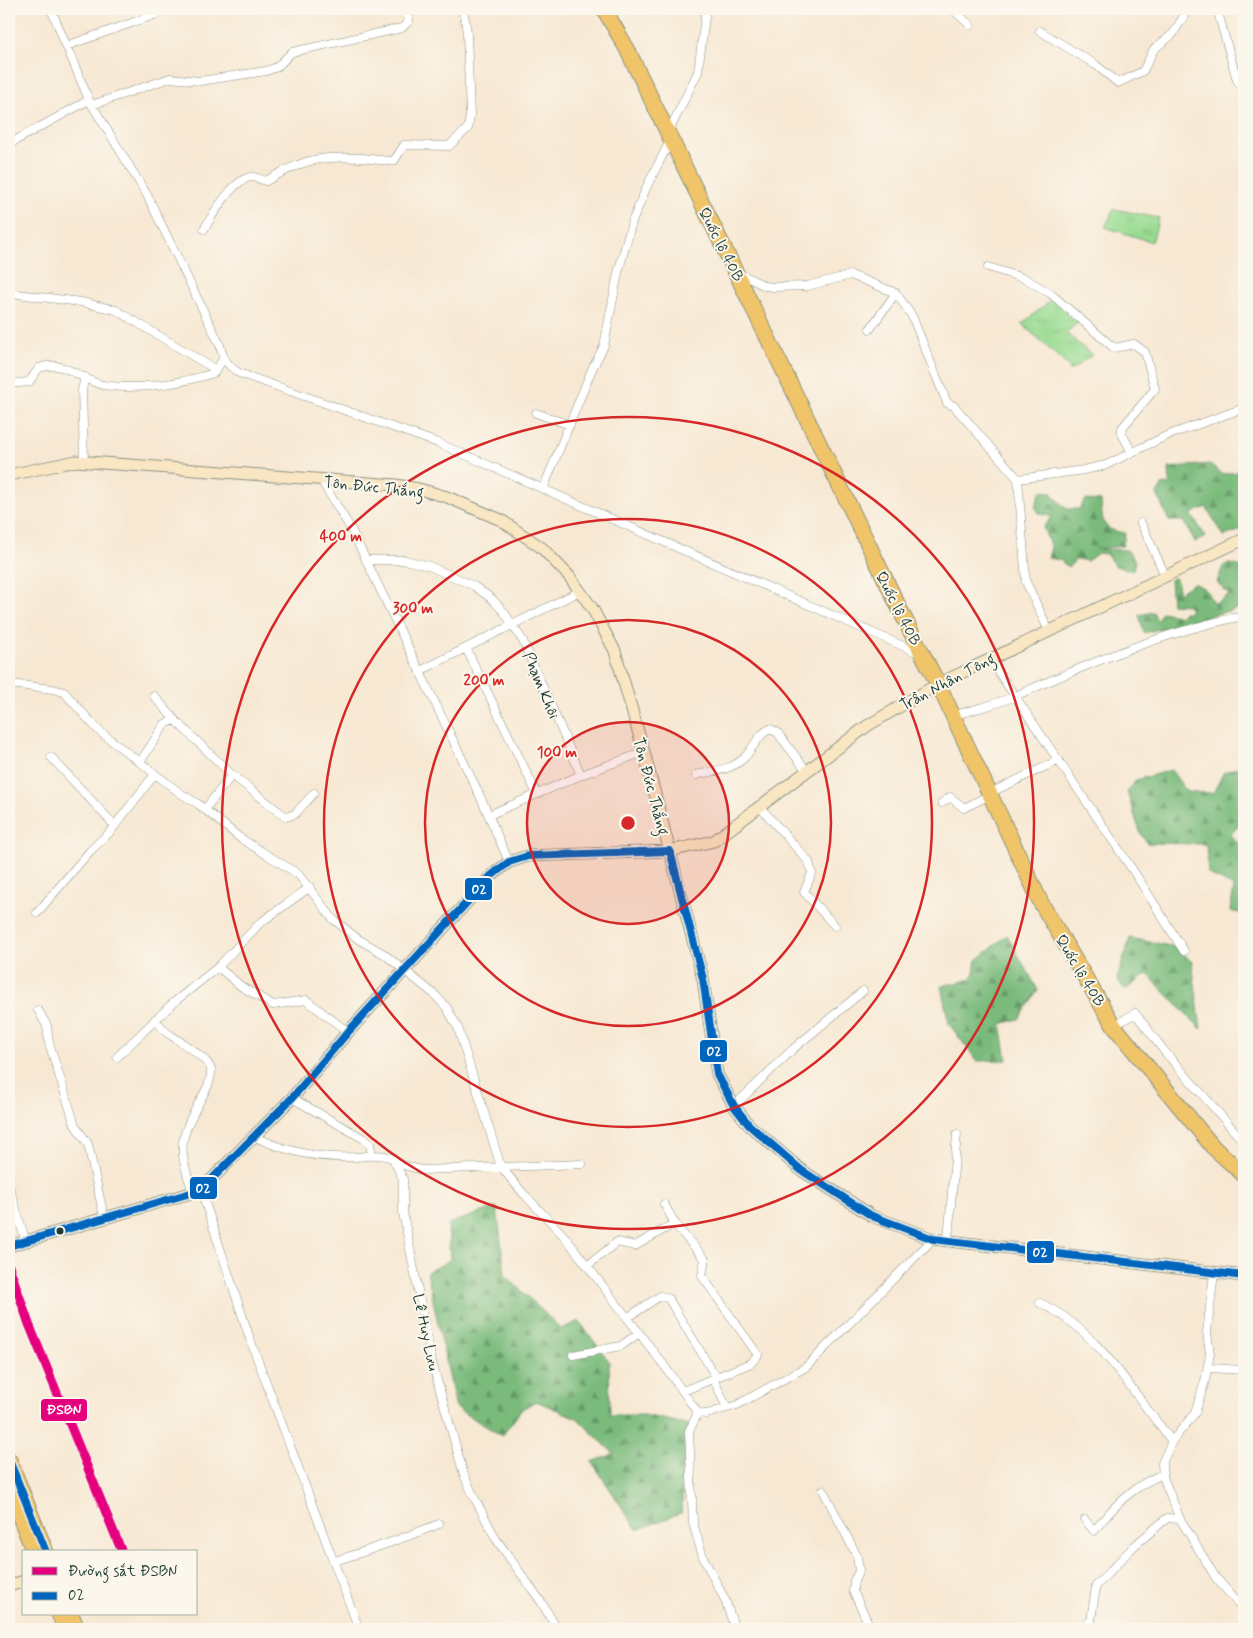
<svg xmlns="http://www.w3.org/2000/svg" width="1253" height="1638" viewBox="0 0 1253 1638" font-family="Mynerve,sans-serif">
<defs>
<pattern id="grass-tufts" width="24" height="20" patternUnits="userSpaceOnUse" patternTransform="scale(1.25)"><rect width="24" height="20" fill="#99db92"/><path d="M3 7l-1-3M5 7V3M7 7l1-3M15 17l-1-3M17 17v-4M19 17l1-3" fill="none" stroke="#83bd7e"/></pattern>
<pattern id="forest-firs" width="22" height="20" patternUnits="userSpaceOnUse" patternTransform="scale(1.25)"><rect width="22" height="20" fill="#7abb7c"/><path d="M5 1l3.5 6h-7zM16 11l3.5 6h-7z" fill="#639966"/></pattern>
</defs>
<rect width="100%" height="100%" fill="#fbf7ec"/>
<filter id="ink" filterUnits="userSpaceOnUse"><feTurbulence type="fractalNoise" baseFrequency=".02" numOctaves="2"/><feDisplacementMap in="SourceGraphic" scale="10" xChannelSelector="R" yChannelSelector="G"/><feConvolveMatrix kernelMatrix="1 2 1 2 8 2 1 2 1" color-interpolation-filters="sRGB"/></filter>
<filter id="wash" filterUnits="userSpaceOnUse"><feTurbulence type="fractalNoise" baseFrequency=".0096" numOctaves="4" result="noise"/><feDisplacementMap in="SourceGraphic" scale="20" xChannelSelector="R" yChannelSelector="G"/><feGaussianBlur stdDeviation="1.12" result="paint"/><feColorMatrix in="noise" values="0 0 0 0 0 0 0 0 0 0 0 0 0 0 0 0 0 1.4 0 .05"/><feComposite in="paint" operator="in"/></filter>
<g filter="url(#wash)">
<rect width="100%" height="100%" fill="#f7e8d3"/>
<!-- grass -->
<path fill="url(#grass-tufts)" stroke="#5c8c63" d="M1114 209 1159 218 1152 242 1105 227Z
M1057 295 1082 319 1066 333 1092 355 1070 371 1068 366 1022 324Z"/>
<!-- forest -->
<path fill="url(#forest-firs)" stroke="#4c7c58" d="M1210 464 1222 474 1244 471V529L1224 536 1206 507 1191 514 1206 537 1195 542 1184 521H1169L1157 494 1163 484 1170 485 1169 468Z
M1041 491 1050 492 1067 509H1079L1085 500 1101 501C1102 522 1102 530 1125 533L1123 546 1096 549 1127 550 1135 560 1133 571 1115 566 1106 554 1098 553 1087 561 1077 559 1068 567 1060 560 1048 558 1051 548 1043 527 1052 517 1039 513 1035 506Z
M1230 564 1242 567 1244 570V607L1144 633 1139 615 1153 612 1157 621 1162 612 1182 616 1183 612H1190L1188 605 1172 604 1170 580 1174 577 1178 584V593L1194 583 1205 589 1214 604 1229 595 1217 582 1223 566Z
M1244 765V821L1230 835 1244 848V914L1230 911 1234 887 1208 874 1206 844 1147 843 1140 832 1127 792 1136 780 1171 770 1187 792 1213 793 1224 772Z
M1007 935 1038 990 1019 1019 1001 1024 1007 1060 977 1061 949 1024 941 986 972 979 977 960Z
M1130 938 1176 947 1192 962 1201 1029 1147 974 1125 990 1117 979Z
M497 1207 505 1275 561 1329 579 1321 609 1361 610 1415H644L691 1425 681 1513 637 1530 592 1462 614 1454 577 1418 536 1401 522 1409 502 1436 456 1408 427 1272 450 1260 448 1224Z"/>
</g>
<g filter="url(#ink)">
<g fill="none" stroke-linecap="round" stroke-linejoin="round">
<!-- street casing -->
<g stroke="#8b9284" stroke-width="9">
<path id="street" d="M51 9 89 100 147 195 220 345C223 359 227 365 239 373L438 443 921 654
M952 9 970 25
M1217 9 1237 80 1244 89
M1040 31 1096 65 1118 83 1143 71 1154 49 1173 34 1188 9
M66 46 171 9
M92 105 170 78 200 81 266 71 277 67 292 52 402 28 409 21 408 9
M668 133 698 72 706 9
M9 144 89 100
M204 229C213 215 233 179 251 177 256 176 261 180 266 181 304 159 318 156 362 158 373 159 383 161 394 161L404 145 449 146 468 128 470 116 467 32 463 9
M988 267 1026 279 1051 294 1114 348 1134 344 1145 352 1155 389 1122 428V434L1132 452
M739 273 765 286 774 287 807 286 851 275 896 293 912 316 947 403 954 406 1018 479 1026 582 1049 631
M9 293 81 302 116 310 216 370
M870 329 896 293
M9 384 29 382 39 368C65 359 80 380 103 385 136 391 182 383 214 373L223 359
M536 413 570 425
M84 462 82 390 85 377
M1018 479 1084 470 1106 465 1166 436 1244 408
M321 480 351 529 480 796 509 862
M543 489 592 369 604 346 618 273 632 222 647 186 670 141
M1141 523 1165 575
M366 560H405L429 566 474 586 492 599 504 612 523 641 581 775
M466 648 537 794
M989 658 1134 872 1184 951
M420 671 580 591
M9 684 53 689 64 692 99 731 180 793 198 804 240 838 298 874 333 919 358 939 384 954 434 994 447 1008 458 1028 501 1167 523 1193 565 1237 663 1364 698 1413 707 1414 737 1405 806 1367 933 1239
M154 696 175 720
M953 716C974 709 995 705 1015 696 1089 664 1165 631 1244 616
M51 757 115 826
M140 762 165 724 175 720 232 775 286 817 295 814 314 793
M696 775C713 771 732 770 744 758 753 749 759 733 770 729L777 732 806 770
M990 793 1059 760
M942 803 950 797 964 808 990 795
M759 806 809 862 812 873 804 892 835 926
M205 809 232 775
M489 815 581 775 644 752
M37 913 90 851 110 832 155 774
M218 967 242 987 273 1005 306 1000 348 1032
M38 1010 47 1026 49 1043 75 1125 88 1144 104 1217
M155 1019C159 1024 164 1031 169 1034 180 1042 207 1057 211 1069 212 1080 206 1090 201 1099 178 1140 178 1149 193 1192
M1114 1026 1135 1013 1165 1052 1244 1142
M117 1057 173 1003 218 967 260 923 310 887
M292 1098 364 1139 370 1144 372 1156
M734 1106 793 1049 863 991
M253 1136C286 1152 318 1159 355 1157 371 1156 388 1151 399 1164L395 1163 403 1179V1213L432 1362 464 1475 473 1495 496 1539 542 1603 557 1629
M395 1163 422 1170 582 1164
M9 1186 25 1239
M201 1190 251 1342 359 1629
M664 1204 677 1227 705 1259 702 1276 758 1355 751 1363 683 1391
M948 1239 957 1134
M587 1266 617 1242 635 1246 675 1223
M1040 1303C1099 1330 1132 1393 1172 1441
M627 1318 660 1296 668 1298 716 1377
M573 1355 621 1346 639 1333
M1209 1368 1244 1370
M713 1378 727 1408
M698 1413 689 1431 693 1523 703 1557 725 1600 735 1629
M823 1490 857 1556 859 1571 854 1581 853 1591 871 1629
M1180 1519 1163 1477 1162 1463 1172 1441 1195 1413 1205 1381 1210 1354 1207 1332 1214 1273
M1085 1520 1094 1531C1115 1505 1131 1487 1163 1474
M335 1561C370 1550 404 1538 439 1524
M1078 1629 1091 1621 1096 1586 1133 1547 1167 1518 1180 1519 1216 1578 1244 1610"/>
</g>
<!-- secondary casing -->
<g stroke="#8b9284" stroke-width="13">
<path id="secondary" d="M9 475 76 461 396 485 419 489 447 497 501 520 542 548 569 576 592 608 615 651 644 752 703 979 717 1074 734 1106 749 1125 801 1170 872 1216 933 1239 1244 1276
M9 1246 201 1190 292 1098 348 1032 491 876 509 862 528 856 670 851 714 841 867 726 938 684 1244 539
M9 1586 24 1581"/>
</g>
<!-- highway casing -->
<g stroke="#8b9284" stroke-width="17">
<path id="highway" d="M604 9 627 49 909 628 938 684 1041 903 1114 1026 1213 1147 1244 1175
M9 1460 46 1552
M9 1489 34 1552
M59 1614 66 1629
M71 1614 77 1629"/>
</g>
<!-- street -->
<use href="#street" stroke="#fff" stroke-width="8"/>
<!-- secondary -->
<use href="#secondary" stroke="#f9e7c3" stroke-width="11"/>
<!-- highway -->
<use href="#highway" stroke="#f0c469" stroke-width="15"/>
<!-- bus-1 casing -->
<g stroke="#fbf7ec" stroke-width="11">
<path id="bus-1" d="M670 851 703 979 717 1074 734 1106 749 1125 801 1170 872 1216 933 1239 1244 1276
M9 1246 201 1190 292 1098 348 1032 491 876 509 862 528 856 670 851
M9 1460 46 1552"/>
</g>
<!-- bus-1 -->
<use href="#bus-1" stroke="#0065bd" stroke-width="8"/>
<!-- rail-1 casing -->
<g stroke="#fbf7ec" stroke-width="12">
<path id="rail-1" d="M9 1266 29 1324 122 1552"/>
</g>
<!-- rail-1 -->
<use href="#rail-1" stroke="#e5007d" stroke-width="9"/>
</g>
</g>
<!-- distance rings -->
<circle cx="628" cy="823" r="101" fill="#d62828" fill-opacity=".12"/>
<g fill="none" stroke="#d62828" stroke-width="2.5">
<circle cx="628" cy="823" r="101"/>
<circle cx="628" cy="823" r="203"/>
<circle cx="628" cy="823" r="304"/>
<circle cx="628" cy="823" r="406"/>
</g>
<!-- markers -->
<circle fill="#1f3d34" stroke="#fbf7ec" stroke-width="2" cx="60" cy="1231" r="4.5"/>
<g text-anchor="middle" stroke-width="4" stroke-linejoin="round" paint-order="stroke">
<!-- street labels -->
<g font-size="16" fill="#1f3d34" stroke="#fbf7ec">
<text transform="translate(722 244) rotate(63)" y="6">Quốc lộ 40B</text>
<text transform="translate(374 486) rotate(6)" y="6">Tôn Đức Thắng</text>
<text transform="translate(899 608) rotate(63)" y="6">Quốc lộ 40B</text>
<text transform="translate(947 681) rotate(-28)" y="6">Trần Nhân Tông</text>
<text transform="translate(542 685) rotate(67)" y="6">Phạm Khôi</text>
<text transform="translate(652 786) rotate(75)" y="6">Tôn Đức Thắng</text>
<text transform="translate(1081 970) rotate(59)" y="6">Quốc lộ 40B</text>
<text transform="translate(427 1332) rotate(78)" y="6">Lê Huy Lưu</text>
</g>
</g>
<circle cx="628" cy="823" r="8" fill="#d62828" stroke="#fbf7ec" stroke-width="2.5"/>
<g font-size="15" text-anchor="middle" font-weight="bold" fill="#d62828" stroke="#fbf7ec" stroke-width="4" stroke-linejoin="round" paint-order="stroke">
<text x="341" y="541">400 m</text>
<text x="413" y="613">300 m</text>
<text x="484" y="685">200 m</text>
<text x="557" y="757">100 m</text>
</g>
<g stroke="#fbf7ec" stroke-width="2">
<rect x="464" y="877" width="29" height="24" rx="5" fill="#0065bd"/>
<rect x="699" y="1039" width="29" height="24" rx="5" fill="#0065bd"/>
<rect x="189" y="1176" width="29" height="24" rx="5" fill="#0065bd"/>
<rect x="1026" y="1240" width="29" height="24" rx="5" fill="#0065bd"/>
<rect x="40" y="1398" width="48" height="24" rx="5" fill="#e5007d"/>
</g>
<g font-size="14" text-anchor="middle" font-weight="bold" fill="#fff">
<text x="479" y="894">02</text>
<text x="714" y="1056">02</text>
<text x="203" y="1193">02</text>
<text x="1040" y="1257">02</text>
<text x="64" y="1414">ĐSBN</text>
</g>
<!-- margin -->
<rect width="1253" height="1638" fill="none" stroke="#fbf7ec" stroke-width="30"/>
<!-- legend -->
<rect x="22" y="1550" width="175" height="65" fill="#fbf7ec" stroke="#a3ada2"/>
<rect x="32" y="1567" width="25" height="8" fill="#e5007d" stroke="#a3ada2"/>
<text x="68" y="1576" font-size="15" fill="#1f3d34">Đường sắt ĐSBN</text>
<rect x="32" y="1592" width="25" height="8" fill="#0065bd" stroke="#a3ada2"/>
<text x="68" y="1600" font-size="15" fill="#1f3d34">02</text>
</svg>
